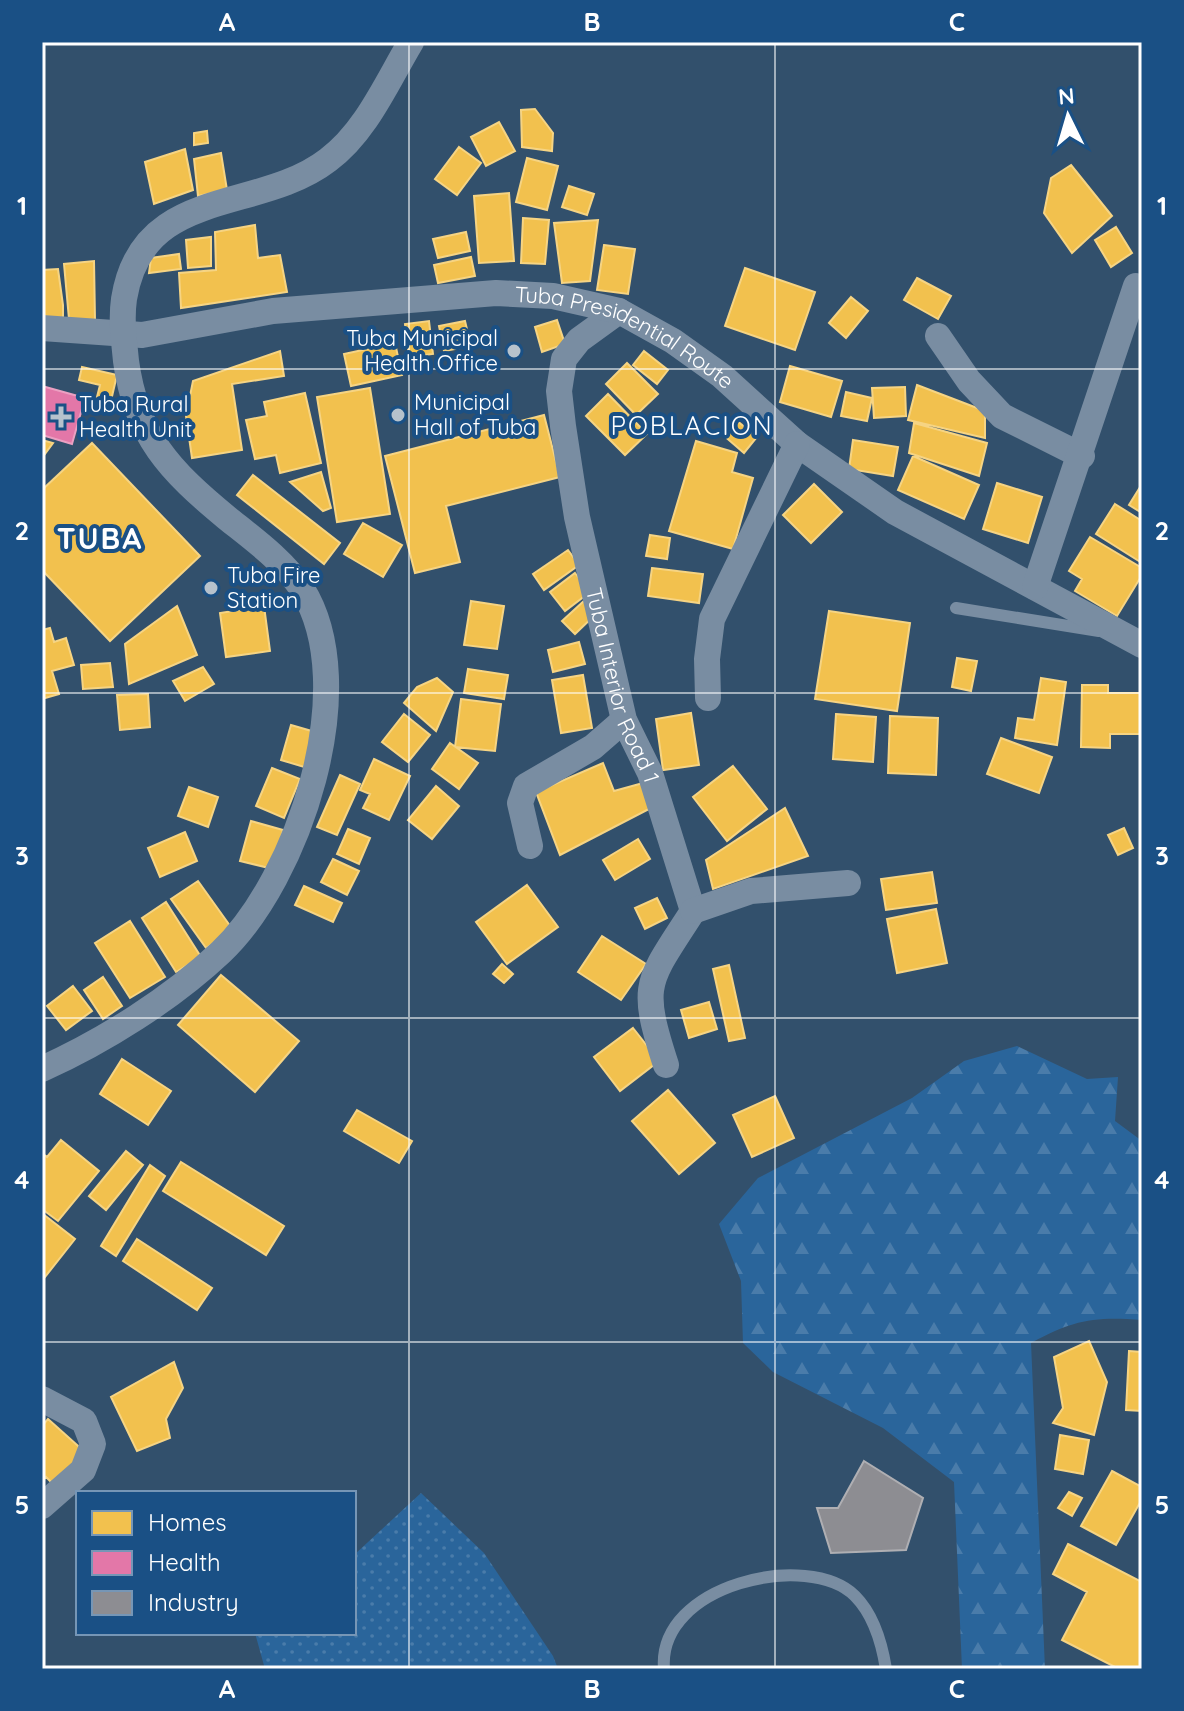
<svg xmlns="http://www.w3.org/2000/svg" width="1184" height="1711" viewBox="0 0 1184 1711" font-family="Quicksand,sans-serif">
<defs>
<pattern id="green-dots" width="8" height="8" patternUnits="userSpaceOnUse" patternTransform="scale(2)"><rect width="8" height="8" fill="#2a659b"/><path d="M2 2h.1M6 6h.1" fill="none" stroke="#4a7caa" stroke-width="1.8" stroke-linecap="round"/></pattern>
<pattern id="forest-firs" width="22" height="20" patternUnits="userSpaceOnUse" patternTransform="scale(2)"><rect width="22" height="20" fill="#2a659b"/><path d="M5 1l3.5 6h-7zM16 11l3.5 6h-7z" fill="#4a7caa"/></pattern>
</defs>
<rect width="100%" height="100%" fill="#32506c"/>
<!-- green -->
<path fill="url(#green-dots)" d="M421 1493 484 1553 553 1656 558 1669H265L255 1633H354V1555Z"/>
<!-- forest -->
<path fill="url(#forest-firs)" d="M1017 1046 1087 1079 1118 1077 1115 1121 1142 1141V1320C1095 1316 1072 1320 1031 1343L1045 1669H962L954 1482 883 1428 773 1372 743 1343 741 1281 719 1224 758 1178 912 1098 964 1061Z"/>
<!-- homes -->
<path fill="#f2c14e" stroke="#f6d483" stroke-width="2" d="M535 109 553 133 552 151 522 147 521 110Z
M499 122 515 151 486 166 471 137Z
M207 131 208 143 194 145V133Z
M459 147 481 163 457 195 435 179Z
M185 149 193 190 154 204 145 162Z
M221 153 227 190 198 196 194 159Z
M527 158 558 166 547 210 516 202Z
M1071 165 1112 216 1072 253 1044 213 1051 178Z
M569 186 594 194 587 215 562 207Z
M509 193 514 261 479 263 474 196Z
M523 218 549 220 545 264 521 263Z
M598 220 590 281 562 283 554 223Z
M255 225 258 258 280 255 287 292 181 308 179 273 216 270 215 232Z
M1116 227 1132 253 1111 267 1095 240Z
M466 232 470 251 438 258 433 239Z
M211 237V266L188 268 186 240Z
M604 245 635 249 628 294 597 290Z
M179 254 181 269 149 273 151 258Z
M471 257 475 276 438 283 434 265Z
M94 261 95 320 69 319 64 264Z
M745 268 815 292 795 350 725 326Z
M58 269 63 305V319L42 316V270Z
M917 278 951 296 938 319 904 300Z
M851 297 868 311 846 338 829 323Z
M557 320 565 344 542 352 535 327Z
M429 321 433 354 409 357 405 324Z
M465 321 471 346 444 351 439 326Z
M395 343 402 375 351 386 344 354Z
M280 351 284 376 232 384 242 450 192 458 186 416 193 381Z
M644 351 668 370 657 384 633 365Z
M627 363 658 394 636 415 606 384Z
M790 366 842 381 831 417 780 402Z
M82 367 117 375 110 405 96 401 100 385 79 380Z
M917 385 985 411V438L908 420Z
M905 387 906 416 874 418 872 388Z
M370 388 390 514 337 522 317 397Z
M846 392 872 398 867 421 841 416Z
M305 393 321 463 280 473 276 455 255 459 246 420 267 416 264 402Z
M608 394 647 434 625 455 586 416Z
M544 415 560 477 446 506 460 562 415 573 385 456Z
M736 420 757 437 744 453 723 435Z
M914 423 987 443 979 476 909 453Z
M42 440 53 443 42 458Z
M853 440 898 447 893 476 849 469Z
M696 441 737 453 732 472 753 478 733 549 669 531Z
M92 443 200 556 110 641 42 570V490Z
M913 456 979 485 964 519 898 490Z
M321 472 331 508 323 511 290 482Z
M253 475 340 543 324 564 237 495Z
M997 483 1042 497 1028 543 983 529Z
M814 484 842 512 811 543 783 515Z
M1142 484V513L1129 505Z
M1115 504 1142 521V563L1096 534Z
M363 523 402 545 383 577 344 554Z
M650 535 670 538 667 559 646 556Z
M1090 537 1142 568V575L1117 616 1075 591 1082 579 1069 571Z
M568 550 579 565 544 590 533 574Z
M652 568 703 574 699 603 648 596Z
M575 573 590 592 565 611 550 592Z
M585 600 597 613 575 634 562 621Z
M471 601 504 606 497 649 464 645Z
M177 606 197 655 129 684 125 644Z
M264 606 270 651 226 657 220 613Z
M829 611 910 623 897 711 815 699Z
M50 628 54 642 66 638 74 665 52 671 59 694 42 699V630Z
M579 642 585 664 553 672 548 650Z
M957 658 977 661 971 691 952 687Z
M110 663 113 687 83 689 81 665Z
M203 667 214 684 185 701 173 681Z
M468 669 508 675 504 699 464 693Z
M583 675 592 728 561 733 552 680Z
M437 678 453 692 436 731 404 703 417 687Z
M1041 678 1066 682 1057 745 1015 738 1018 718 1034 720Z
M1082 685H1108V693H1142V734H1110V748L1081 747Z
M148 694 150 727 120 730 117 695Z
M461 699 501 704 495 751 455 747Z
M691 713 699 765 663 770 656 719Z
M404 714 430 735 408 762 382 742Z
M836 714 876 717 873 762 833 759Z
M890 716 938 718 936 775 888 773Z
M291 725 322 734 311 769 281 760Z
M1001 738 1052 757 1039 793 987 774Z
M450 743 478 763 459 789 432 769Z
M374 759 410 776 389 820 363 808 370 794 360 790Z
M603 763 614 791 643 783 651 808 560 855 536 792Z
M733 766 767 809 727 841 693 797Z
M272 768 300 779 284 818 256 806Z
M340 775 360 784 337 835 317 827Z
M436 786 459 806 432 839 408 820Z
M189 787 218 797 208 827 178 816Z
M785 808 808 856 713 889 706 860Z
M251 821 283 830 273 869 240 861Z
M1124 828 1133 848 1118 855 1108 835Z
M348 829 370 838 359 864 337 854Z
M185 832 197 861 160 877 148 848Z
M638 839 650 859 615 880 603 860Z
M333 859 359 871 347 895 321 882Z
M932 872 937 903 886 910 881 879Z
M198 881 233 930 206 948 171 899Z
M527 885 558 927 507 964 476 922Z
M304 886 342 903 333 922 295 905Z
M657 898 667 918 645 929 635 908Z
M166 902 201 957 176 972 142 918Z
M936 909 947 963 897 973 887 919Z
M130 921 165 977 130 998 95 943Z
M602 936 646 964 621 1000 578 972Z
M502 964 513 974 504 983 493 974Z
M729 965 745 1038 729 1041 713 969Z
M221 975 299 1041 255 1092 178 1025Z
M103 977 122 1006 103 1019 84 990Z
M73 986 92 1011 66 1030 47 1006Z
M709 1002 717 1029 689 1038 681 1010Z
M633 1028 659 1061 620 1091 594 1057Z
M122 1059 171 1091 148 1125 100 1094Z
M668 1090 715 1143 679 1174 632 1121Z
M775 1096 794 1138 752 1157 733 1115Z
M357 1110 412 1141 399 1163 344 1131Z
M61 1140 99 1171 58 1221 42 1209V1153L47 1157Z
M126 1151 143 1165 106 1210 89 1196Z
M181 1162 284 1226 266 1255 163 1191Z
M150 1165 165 1176 116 1256 101 1246Z
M43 1214 75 1239 45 1277 42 1274Z
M137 1239 212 1288 197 1310 123 1261Z
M1089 1341 1107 1382 1094 1435 1053 1423 1063 1408 1054 1357Z
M1129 1351 1142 1352V1411L1126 1410Z
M174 1362 183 1388 166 1419 170 1438 137 1451 111 1397Z
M48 1419 86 1453 55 1486 46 1477 42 1481V1426Z
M1060 1435 1089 1440 1083 1474 1055 1469Z
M1112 1471 1142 1487V1499L1116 1545 1081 1526Z
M1069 1492 1082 1498 1072 1516 1058 1508Z
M1068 1544 1142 1582V1669H1119L1062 1640 1087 1592 1053 1574Z"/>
<!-- health -->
<path fill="#e377a8" stroke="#eba0c2" stroke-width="2" d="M42 386 85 398 72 444 42 435Z"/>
<!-- industry -->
<path fill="#8d8d92" stroke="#afafb3" stroke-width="2" d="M864 1461 923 1498 906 1550 831 1553 817 1508H838Z"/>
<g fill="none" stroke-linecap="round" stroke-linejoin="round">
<!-- lane -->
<path stroke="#798da2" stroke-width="12" d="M956 608 1099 631
M664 1669C657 1584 809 1550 855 1596 874 1615 882 1644 886 1669"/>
<!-- street -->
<g stroke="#798da2" stroke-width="26">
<path id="s1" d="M619 311 579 340 564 359 559 391 563 426 577 517 624 720 650 773 693 911C647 983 639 982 666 1065"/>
<path id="s2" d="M42 328 142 335 273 311 496 293 553 296 619 311 673 341 722 376 797 444 895 512 1142 645"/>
<path d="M938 336 969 381 1002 416 1082 456"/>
<path d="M1035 587 1136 286"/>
<path d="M708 698 707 659 712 619 797 444"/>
<path d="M530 846 520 803 526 786 593 747 624 720"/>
<path d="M693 911 751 891 848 883"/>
<path d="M42 1069C104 1041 171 999 221 952 298 879 363 686 302 589 284 561 252 538 227 518 170 471 136 436 126 361 124 340 121 320 124 299 142 185 258 214 328 160 366 132 387 82 411 42"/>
<path d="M42 1399 84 1421 93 1444 83 1470 42 1506"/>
</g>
</g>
<!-- grid -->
<path fill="none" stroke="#fff" stroke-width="2" stroke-opacity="0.55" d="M409 42V1669M775 42V1669M42 369H1142M42 693H1142M42 1018H1142M42 1342H1142"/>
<!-- markers -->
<g fill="#b7c2cc" stroke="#1a5085" stroke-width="3">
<circle cx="514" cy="351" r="8"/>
<circle cx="398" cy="415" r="8"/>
<path d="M57 405h8v8h8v8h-8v8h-8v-8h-8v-8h8z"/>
<circle cx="211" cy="588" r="8"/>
</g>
<g text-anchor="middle" stroke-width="8" stroke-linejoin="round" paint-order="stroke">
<!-- poi labels -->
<g font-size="22" fill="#fff" stroke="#1a5085" text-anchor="start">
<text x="498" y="346" text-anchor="end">Tuba Municipal<tspan x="498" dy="25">Health Office</tspan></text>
<text x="414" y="410">Municipal<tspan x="414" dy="25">Hall of Tuba</tspan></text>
<text x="79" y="412">Tuba Rural<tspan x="79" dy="25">Health Unit</tspan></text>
<text x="227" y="583">Tuba Fire<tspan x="227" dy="25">Station</tspan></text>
</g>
<!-- street labels -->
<g font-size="22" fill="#fff" stroke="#1a5085">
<text dy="8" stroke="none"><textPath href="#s2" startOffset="596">Tuba Presidential Route</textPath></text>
<text dy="8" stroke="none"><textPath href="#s1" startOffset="408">Tuba Interior Road 1</textPath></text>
</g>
<!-- quarter labels -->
<g font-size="26" letter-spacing="2" fill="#fff" stroke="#1a5085">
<text x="692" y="435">POBLACION</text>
</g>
<!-- district labels -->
<g font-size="30" font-weight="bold" letter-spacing="2" fill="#fff" stroke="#1a5085">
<text x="100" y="549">TUBA</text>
</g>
</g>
<!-- border -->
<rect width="1184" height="1711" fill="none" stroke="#1a5085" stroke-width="88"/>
<!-- legend -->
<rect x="76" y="1491" width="280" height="144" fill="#1a5085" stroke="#7696b6" stroke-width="2"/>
<rect x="92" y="1511" width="40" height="24" fill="#f2c14e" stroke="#7696b6" stroke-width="2"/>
<text x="148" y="1531" font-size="24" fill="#ffffff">Homes</text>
<rect x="92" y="1551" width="40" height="24" fill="#e377a8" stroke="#7696b6" stroke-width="2"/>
<text x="148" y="1571" font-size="24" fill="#ffffff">Health</text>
<rect x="92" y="1591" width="40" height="24" fill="#8d8d92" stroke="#7696b6" stroke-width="2"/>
<text x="148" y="1611" font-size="24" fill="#ffffff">Industry</text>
<!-- north arrow -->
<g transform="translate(1068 116) rotate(355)" stroke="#1a5085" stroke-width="6" paint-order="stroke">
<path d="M0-6L14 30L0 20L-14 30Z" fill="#ffffff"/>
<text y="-12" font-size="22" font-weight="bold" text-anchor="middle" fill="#ffffff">N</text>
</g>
<rect x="44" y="44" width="1096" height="1623" fill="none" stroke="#fff" stroke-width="3"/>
<g font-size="26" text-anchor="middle" font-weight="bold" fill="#fff">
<text x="227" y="31">A</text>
<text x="592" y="31">B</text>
<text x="957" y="31">C</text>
<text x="22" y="215">1</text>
<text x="1162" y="215">1</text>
<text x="22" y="540">2</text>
<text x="1162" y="540">2</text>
<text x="22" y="865">3</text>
<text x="1162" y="865">3</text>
<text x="22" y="1189">4</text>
<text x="1162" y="1189">4</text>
<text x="22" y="1514">5</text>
<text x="1162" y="1514">5</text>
<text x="227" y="1698">A</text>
<text x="592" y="1698">B</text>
<text x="957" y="1698">C</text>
</g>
</svg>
